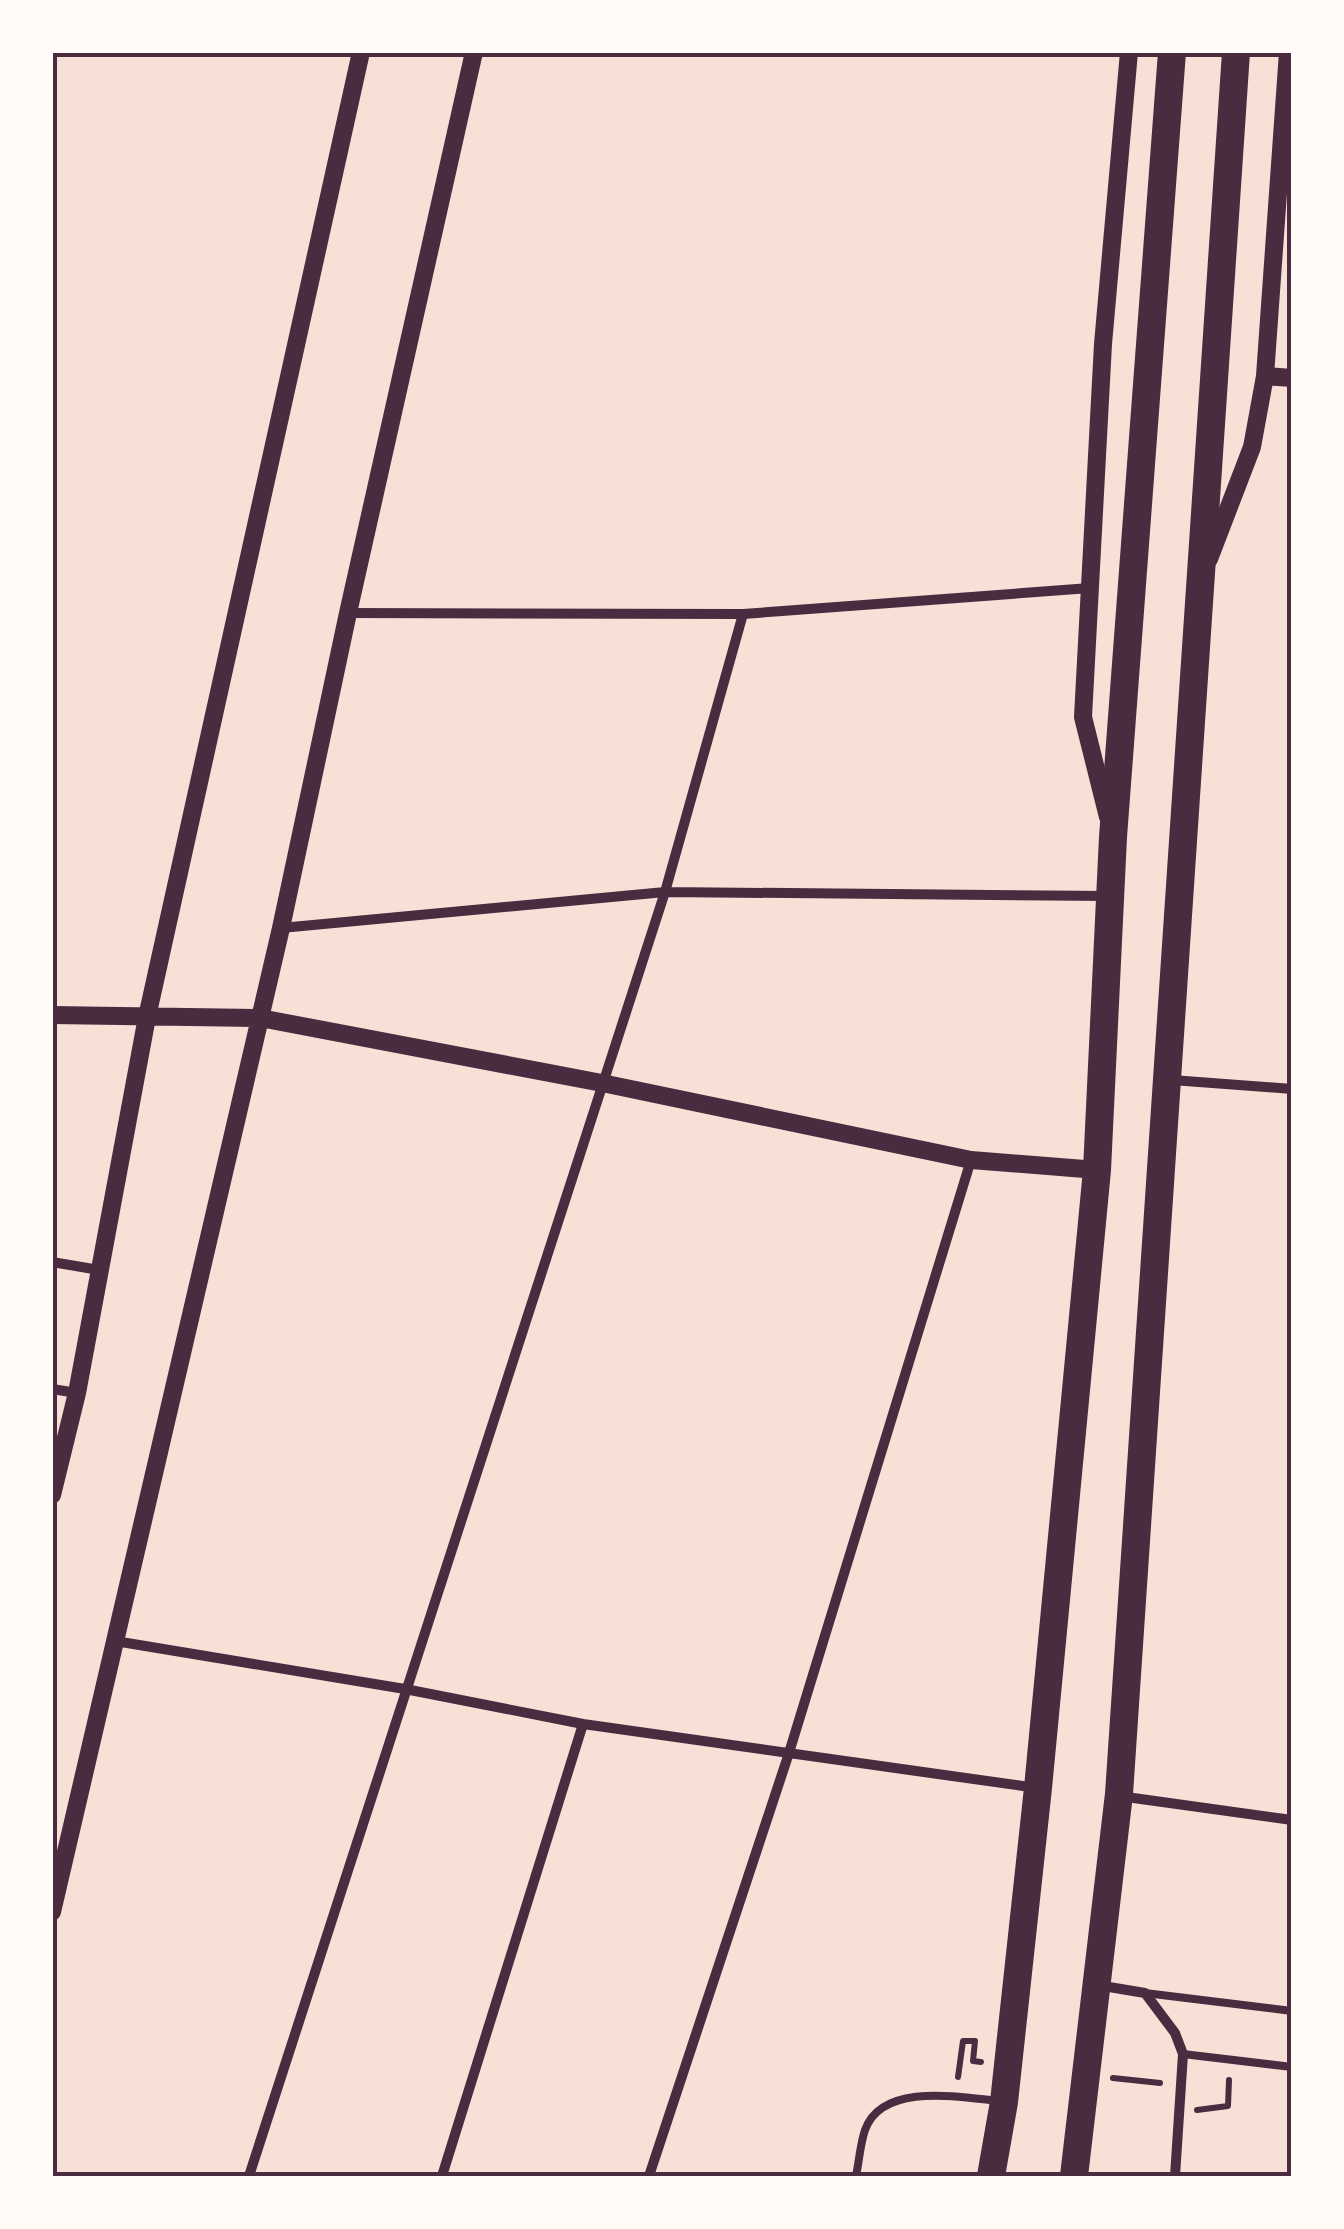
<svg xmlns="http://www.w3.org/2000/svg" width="1344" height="2229" viewBox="0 0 1344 2229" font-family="Georgia,serif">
<rect width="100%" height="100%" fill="#f7e1d7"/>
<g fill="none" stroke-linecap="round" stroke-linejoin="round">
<!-- path -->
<path stroke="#4a2c40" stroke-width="6" d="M958 2077 963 2041H975L973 2061 981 2062
M1113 2078 1160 2083
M1197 2110 1228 2106 1229 2080"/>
<!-- service -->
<path stroke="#4a2c40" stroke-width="8" d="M1145 1993 1292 2011
M1183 2054 1292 2067
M856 2176C859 2162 860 2145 865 2130 882 2082 960 2097 999 2101"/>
<!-- minor -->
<path stroke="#4a2c40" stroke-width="10" d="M348 613 743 614 1090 588
M281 928 665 892 1109 896
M1172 1080 1292 1089
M52 1262 99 1270
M52 1389 77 1393
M115 1641 405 1689 583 1724 1037 1788
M1119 1796 1292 1820
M1097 1985 1145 1993 1175 2033 1183 2054 1175 2176
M249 2176 665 892 743 614
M442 2176 583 1724
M649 2176 788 1756 971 1160"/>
<!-- tertiary -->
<path stroke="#4a2c40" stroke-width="18" d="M1265 376 1292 378
M1209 559 1252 447 1265 376 1288 52
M1108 817 1083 717 1103 344 1129 52
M52 1015 260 1018 602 1083 971 1160 1097 1170
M52 1495 77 1393 147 1017 361 52
M52 1912 281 928 348 613 474 52"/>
<!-- trunk -->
<path stroke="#4a2c40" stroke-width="28" d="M991 2176 1004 2102 1038 1788 1097 1170 1113 837 1172 52
M1074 2176 1119 1794 1236 52"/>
</g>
<!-- border -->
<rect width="1344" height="2229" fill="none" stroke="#fffaf5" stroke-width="110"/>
<rect x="55" y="55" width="1234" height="2119" fill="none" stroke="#4a2c40" stroke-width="4"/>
</svg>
